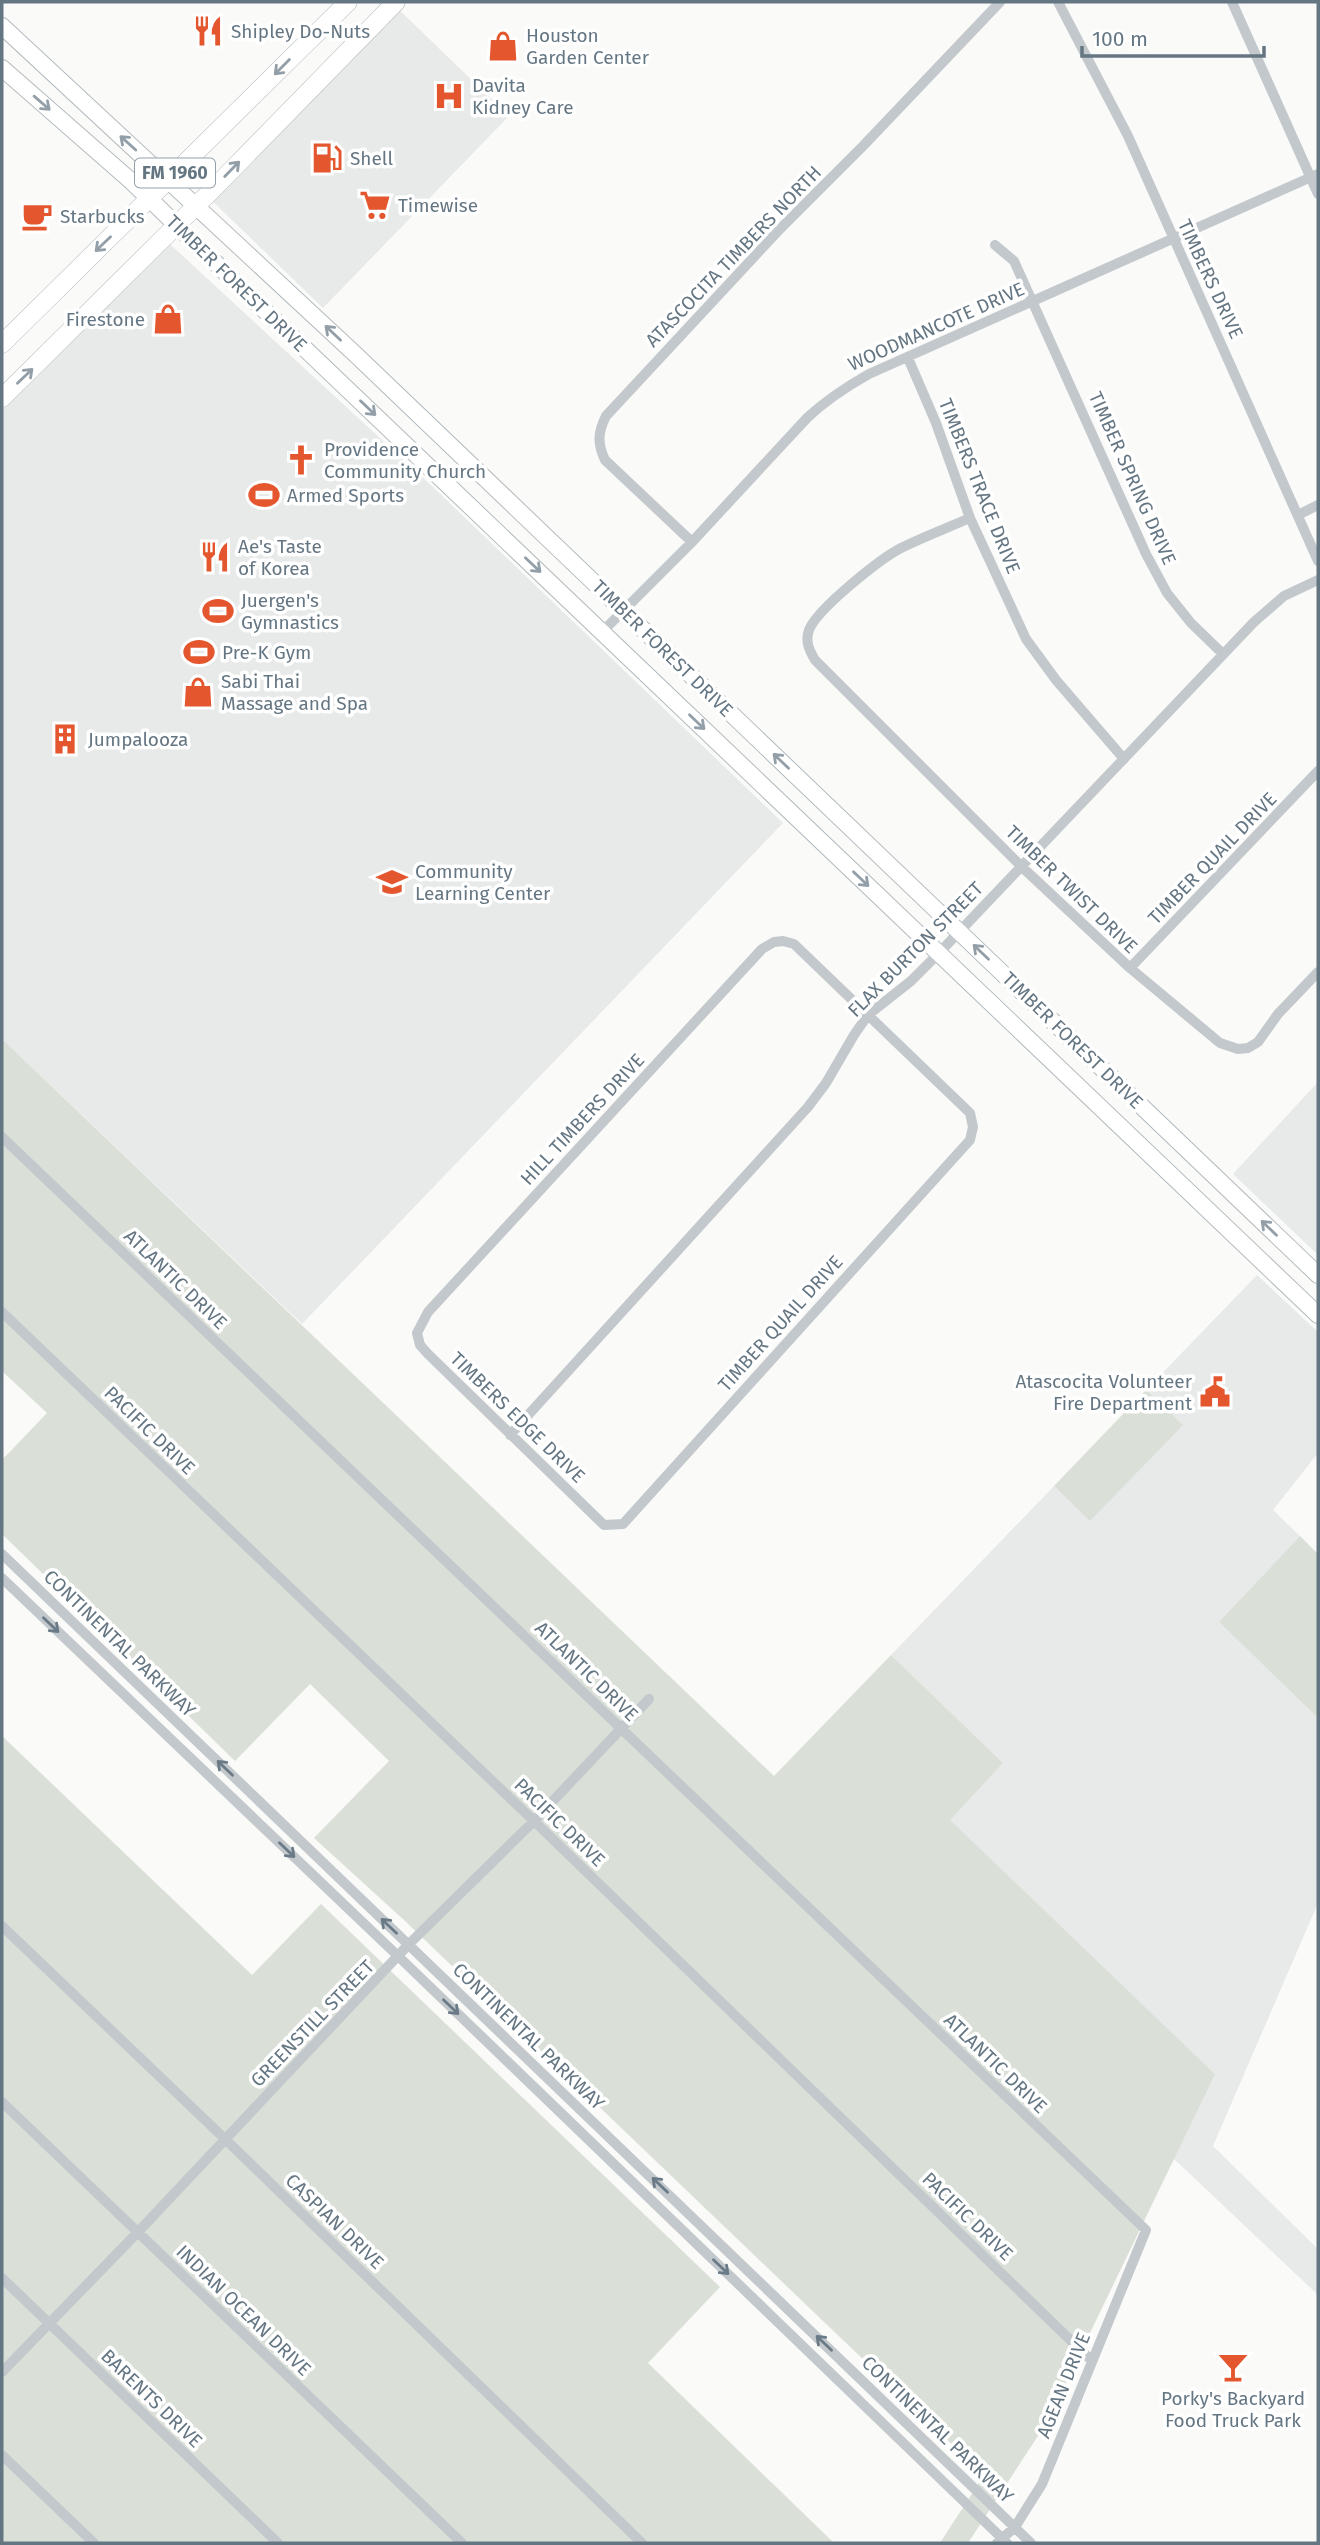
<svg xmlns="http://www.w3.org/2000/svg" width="1320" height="2545" viewBox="0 0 1320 2545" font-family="'Fira Sans',sans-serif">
<rect width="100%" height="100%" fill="#fafaf8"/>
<!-- built -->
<path fill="#e8e9e9" d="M383 2H391L509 116 323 308 201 190Z
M160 235 433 487 783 823 302 1324 2 1039V395Z
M1318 1082V1255L1233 1174Z
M1257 1275 1318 1332V1453L1273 1510 1300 1536 1219 1622 1318 1718V1903L1213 2146 1318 2249V2295L1173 2158 1214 2073 949 1820 1003 1763 891 1655 1054 1486 1090 1520 1182 1425 1146 1390Z"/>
<!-- green -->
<path fill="#dadfd7" d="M2 1039 774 1776 891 1655 1003 1763 950 1820 1215 2074 1047 2422 968 2543H940L984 2475 404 1920 314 1838 389 1761 310 1684 235 1761 2 1534V1460L47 1413 2 1371Z
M1146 1390 1183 1425 1090 1521 1054 1486Z
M1300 1536 1318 1554V1718L1219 1622Z
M2 1736 252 1975 321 1904 720 2287 648 2363 834 2543H2Z"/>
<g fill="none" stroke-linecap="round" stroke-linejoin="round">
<!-- secondary casing -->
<g stroke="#b3babf" stroke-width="18">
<path id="secondary" d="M2 26 355 354 1318 1275
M2 68 131 181 258 304 1318 1315"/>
</g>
<!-- primary casing -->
<g stroke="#b5babe" stroke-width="19">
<path id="primary" d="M2 344 348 2
M2 398 212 190 396 2"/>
</g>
<!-- street -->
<path stroke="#c3c8cc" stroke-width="10" d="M1058 2 1128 136 1318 561
M1232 2 1318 194
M995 245 1014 261 1146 554 1167 593 1191 623 1223 654
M908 358 936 423 970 518 1026 639 1056 680 1124 759
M1298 515 1318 505
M970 518C947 528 923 537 901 548 880 559 817 609 809 630 805 641 809 650 815 660L1022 867 1130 968 1220 1043 1238 1049 1248 1048 1258 1042 1278 1014 1318 972
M692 542 605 460C597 443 598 432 606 416L779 230 863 146 1000 2
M603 631 692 542 807 418C826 400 846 387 869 374L1318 174
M783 941 794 944 970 1113 973 1127 970 1140 623 1524 604 1525 428 1354 420 1345 417 1333 428 1312 762 949 774 942Z
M1130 968 1318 771
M2 1137 1146 2230 1042 2484 1015 2527 997 2543
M2 1312 534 1821 1091 2360
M510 1435 808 1107 826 1083 854 1035 868 1015 911 981 939 953 1254 622 1284 596 1318 580
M2 1554 1031 2543
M2 1578 399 1957 1007 2543
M2 1926 225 2139 642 2543
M2 2102 462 2543
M2 2278 278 2543
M2 2372 138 2232 409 1944 534 1821 649 1699
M2 2455 94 2543"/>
<!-- secondary -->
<use href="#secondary" stroke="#fff" stroke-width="16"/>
<!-- primary -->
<use href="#primary" stroke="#fff" stroke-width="18"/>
</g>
<!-- one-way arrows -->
<defs><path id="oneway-shaft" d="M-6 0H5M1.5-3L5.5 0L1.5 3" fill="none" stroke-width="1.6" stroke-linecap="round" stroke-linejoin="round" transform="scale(1.75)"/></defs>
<g stroke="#939fa8">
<use href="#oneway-shaft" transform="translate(282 67) rotate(135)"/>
<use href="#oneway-shaft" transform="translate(42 103) rotate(41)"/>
<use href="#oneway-shaft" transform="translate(128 143) rotate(-138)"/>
<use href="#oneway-shaft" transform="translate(232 169) rotate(-46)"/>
<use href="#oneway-shaft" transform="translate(103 244) rotate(136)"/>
<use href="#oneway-shaft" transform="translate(333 333) rotate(-137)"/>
<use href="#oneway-shaft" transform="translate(25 376) rotate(-44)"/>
<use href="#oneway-shaft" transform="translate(368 408) rotate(44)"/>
<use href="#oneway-shaft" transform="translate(533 565) rotate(43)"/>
<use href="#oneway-shaft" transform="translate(697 722) rotate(44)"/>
<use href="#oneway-shaft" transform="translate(781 761) rotate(-136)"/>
<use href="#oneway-shaft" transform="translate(861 879) rotate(44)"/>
<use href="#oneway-shaft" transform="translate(981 952) rotate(-136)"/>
<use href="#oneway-shaft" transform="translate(1269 1228) rotate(-136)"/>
</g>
<g stroke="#6a7a87">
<use href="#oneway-shaft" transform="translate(51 1625) rotate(44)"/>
<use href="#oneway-shaft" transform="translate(225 1768) rotate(-136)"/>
<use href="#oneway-shaft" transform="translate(287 1850) rotate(44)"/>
<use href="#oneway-shaft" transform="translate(389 1926) rotate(-136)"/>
<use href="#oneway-shaft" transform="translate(451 2007) rotate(44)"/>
<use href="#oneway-shaft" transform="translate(660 2185) rotate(-136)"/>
<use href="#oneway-shaft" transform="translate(721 2267) rotate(44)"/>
<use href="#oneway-shaft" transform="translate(824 2343) rotate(-136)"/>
</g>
<!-- icons -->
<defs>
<g id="restaurant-bare" transform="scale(2.415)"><path d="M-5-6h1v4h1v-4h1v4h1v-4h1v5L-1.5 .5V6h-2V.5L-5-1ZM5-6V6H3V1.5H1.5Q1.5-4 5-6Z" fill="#e4572e" stroke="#fff" stroke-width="2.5" paint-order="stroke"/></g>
<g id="shop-bare" transform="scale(2.415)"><path d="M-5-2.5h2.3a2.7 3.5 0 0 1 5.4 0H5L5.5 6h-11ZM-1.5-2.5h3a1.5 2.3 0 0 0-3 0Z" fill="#e4572e" stroke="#fff" stroke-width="2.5" paint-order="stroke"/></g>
<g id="hospital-bare" transform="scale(2.415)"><path d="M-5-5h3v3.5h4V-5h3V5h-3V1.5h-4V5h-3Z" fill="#e4572e" stroke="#fff" stroke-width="2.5" paint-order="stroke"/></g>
<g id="fuel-bare" transform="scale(2.415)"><path d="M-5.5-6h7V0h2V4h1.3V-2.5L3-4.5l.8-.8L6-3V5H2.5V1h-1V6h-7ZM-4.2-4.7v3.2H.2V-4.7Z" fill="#e4572e" stroke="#fff" stroke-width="2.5" paint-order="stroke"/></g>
<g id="supermarket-bare" transform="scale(2.415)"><path d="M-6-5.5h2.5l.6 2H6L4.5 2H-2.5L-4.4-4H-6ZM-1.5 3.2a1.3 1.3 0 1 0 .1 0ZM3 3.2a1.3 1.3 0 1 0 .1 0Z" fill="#e4572e" stroke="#fff" stroke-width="2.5" paint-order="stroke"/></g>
<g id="cafe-bare" transform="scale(2.415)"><path d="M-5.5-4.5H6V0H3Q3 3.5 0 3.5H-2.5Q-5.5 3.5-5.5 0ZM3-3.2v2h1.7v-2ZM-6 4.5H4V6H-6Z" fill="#e4572e" stroke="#fff" stroke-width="2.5" paint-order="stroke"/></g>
<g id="church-bare" transform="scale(2.415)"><path d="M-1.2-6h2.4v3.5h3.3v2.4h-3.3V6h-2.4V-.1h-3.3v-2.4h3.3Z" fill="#e4572e" stroke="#fff" stroke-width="2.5" paint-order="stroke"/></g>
<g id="stadium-bare" transform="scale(2.415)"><path d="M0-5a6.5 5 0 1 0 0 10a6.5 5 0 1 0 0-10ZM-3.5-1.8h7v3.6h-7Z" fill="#e4572e" stroke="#fff" stroke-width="2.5" paint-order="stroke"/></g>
<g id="building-bare" transform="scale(2.415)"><path d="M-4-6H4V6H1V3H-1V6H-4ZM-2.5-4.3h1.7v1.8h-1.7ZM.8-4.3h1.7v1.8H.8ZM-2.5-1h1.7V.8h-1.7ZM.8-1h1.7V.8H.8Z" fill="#e4572e" stroke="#fff" stroke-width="2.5" paint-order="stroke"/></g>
<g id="school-bare" transform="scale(2.415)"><path d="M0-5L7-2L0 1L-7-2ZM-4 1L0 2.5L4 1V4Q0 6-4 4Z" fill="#e4572e" stroke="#fff" stroke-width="2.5" paint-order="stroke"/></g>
<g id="civic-bare" transform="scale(2.415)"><path d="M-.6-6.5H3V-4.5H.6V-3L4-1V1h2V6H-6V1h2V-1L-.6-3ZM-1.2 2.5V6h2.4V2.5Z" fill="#e4572e" stroke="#fff" stroke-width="2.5" paint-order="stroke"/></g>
<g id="bar-bare" transform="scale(2.415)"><path d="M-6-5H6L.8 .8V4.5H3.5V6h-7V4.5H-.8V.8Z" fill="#e4572e" stroke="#fff" stroke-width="2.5" paint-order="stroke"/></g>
</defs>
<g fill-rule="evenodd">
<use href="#restaurant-bare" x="208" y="31"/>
<use href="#shop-bare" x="503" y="46"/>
<use href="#hospital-bare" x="449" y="96"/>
<use href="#fuel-bare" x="327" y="158"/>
<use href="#supermarket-bare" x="375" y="205"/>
<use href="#cafe-bare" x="37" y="216"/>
<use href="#shop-bare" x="168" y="319"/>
<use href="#church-bare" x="301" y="460"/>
<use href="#stadium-bare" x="264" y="495"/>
<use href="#restaurant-bare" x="215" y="557"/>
<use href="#stadium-bare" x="218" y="611"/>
<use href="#stadium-bare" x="199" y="652"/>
<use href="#shop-bare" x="198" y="692"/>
<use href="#building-bare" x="65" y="739"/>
<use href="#school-bare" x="392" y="882"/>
<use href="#civic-bare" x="1215" y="1392"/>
<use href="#bar-bare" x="1233" y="2367"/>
</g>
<g text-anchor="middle" stroke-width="7" stroke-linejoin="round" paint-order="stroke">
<!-- shield labels -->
<rect fill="#fff" stroke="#939fa8" stroke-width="2" x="135" y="158.5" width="80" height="29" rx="5"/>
<g font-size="18" font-weight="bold" fill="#657683">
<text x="175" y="179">FM 1960</text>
</g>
<!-- poi labels -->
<g font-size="19" fill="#657683" stroke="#fff" text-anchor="start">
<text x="231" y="38">Shipley Do-Nuts</text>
<text x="526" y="42">Houston<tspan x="526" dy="22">Garden Center</tspan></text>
<text x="472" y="92">Davita<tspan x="472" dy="22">Kidney Care</tspan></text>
<text x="350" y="165">Shell</text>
<text x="398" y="212">Timewise</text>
<text x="60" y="223">Starbucks</text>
<text x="145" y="326" text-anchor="end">Firestone</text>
<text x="324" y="456">Providence<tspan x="324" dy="22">Community Church</tspan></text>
<text x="287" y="502">Armed Sports</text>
<text x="238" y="553">Ae's Taste<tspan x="238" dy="22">of Korea</tspan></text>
<text x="241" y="607">Juergen's<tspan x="241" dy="22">Gymnastics</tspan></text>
<text x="222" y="659">Pre-K Gym</text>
<text x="221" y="688">Sabi Thai<tspan x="221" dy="22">Massage and Spa</tspan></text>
<text x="88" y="746">Jumpalooza</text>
<text x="415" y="878">Community<tspan x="415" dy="22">Learning Center</tspan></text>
<text x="1192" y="1388" text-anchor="end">Atascocita Volunteer<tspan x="1192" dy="22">Fire Department</tspan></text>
<text x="1233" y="2405" text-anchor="middle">Porky's Backyard<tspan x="1233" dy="22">Food Truck Park</tspan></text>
</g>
<!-- street labels -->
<g font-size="19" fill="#657683" stroke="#fff">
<text transform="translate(733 256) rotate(-46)" y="7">ATASCOCITA TIMBERS NORTH</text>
<text transform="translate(1211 279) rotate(65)" y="7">TIMBERS DRIVE</text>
<text transform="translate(237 283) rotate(44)" y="7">TIMBER FOREST DRIVE</text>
<text transform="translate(936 326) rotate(-24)" y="7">WOODMANCOTE DRIVE</text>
<text transform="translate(1133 478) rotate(66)" y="7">TIMBER SPRING DRIVE</text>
<text transform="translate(980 486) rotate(68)" y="7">TIMBERS TRACE DRIVE</text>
<text transform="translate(663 648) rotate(44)" y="7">TIMBER FOREST DRIVE</text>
<text transform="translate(1212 858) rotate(-46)" y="7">TIMBER QUAIL DRIVE</text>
<text transform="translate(1072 889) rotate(44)" y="7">TIMBER TWIST DRIVE</text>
<text transform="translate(915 949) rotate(-45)" y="7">FLAX BURTON STREET</text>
<text transform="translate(1073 1040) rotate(44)" y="7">TIMBER FOREST DRIVE</text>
<text transform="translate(582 1119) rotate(-47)" y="7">HILL TIMBERS DRIVE</text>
<text transform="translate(176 1279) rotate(44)" y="7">ATLANTIC DRIVE</text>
<text transform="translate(780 1323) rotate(-48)" y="7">TIMBER QUAIL DRIVE</text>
<text transform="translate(518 1417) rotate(44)" y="7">TIMBERS EDGE DRIVE</text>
<text transform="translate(150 1430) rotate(44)" y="7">PACIFIC DRIVE</text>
<text transform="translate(120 1643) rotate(44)" y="7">CONTINENTAL PARKWAY</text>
<text transform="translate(587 1671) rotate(44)" y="7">ATLANTIC DRIVE</text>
<text transform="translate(560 1822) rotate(44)" y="7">PACIFIC DRIVE</text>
<text transform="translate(312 2023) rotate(-46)" y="7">GREENSTILL STREET</text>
<text transform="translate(529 2036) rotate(44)" y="7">CONTINENTAL PARKWAY</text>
<text transform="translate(996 2063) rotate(44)" y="7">ATLANTIC DRIVE</text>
<text transform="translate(968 2216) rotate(44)" y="7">PACIFIC DRIVE</text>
<text transform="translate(335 2221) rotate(44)" y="7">CASPIAN DRIVE</text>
<text transform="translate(244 2310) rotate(44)" y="7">INDIAN OCEAN DRIVE</text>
<text transform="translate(1063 2385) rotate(-68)" y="7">AGEAN DRIVE</text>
<text transform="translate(152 2398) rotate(44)" y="7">BARENTS DRIVE</text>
<text transform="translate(938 2429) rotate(44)" y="7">CONTINENTAL PARKWAY</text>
</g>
</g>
<!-- border -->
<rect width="1320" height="2545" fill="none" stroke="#657683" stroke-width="7"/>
<!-- scale -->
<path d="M1082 46v10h182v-10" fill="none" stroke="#657683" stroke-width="3.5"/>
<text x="1092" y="46" font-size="21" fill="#657683" stroke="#ffffff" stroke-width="5" paint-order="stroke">100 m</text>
</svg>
